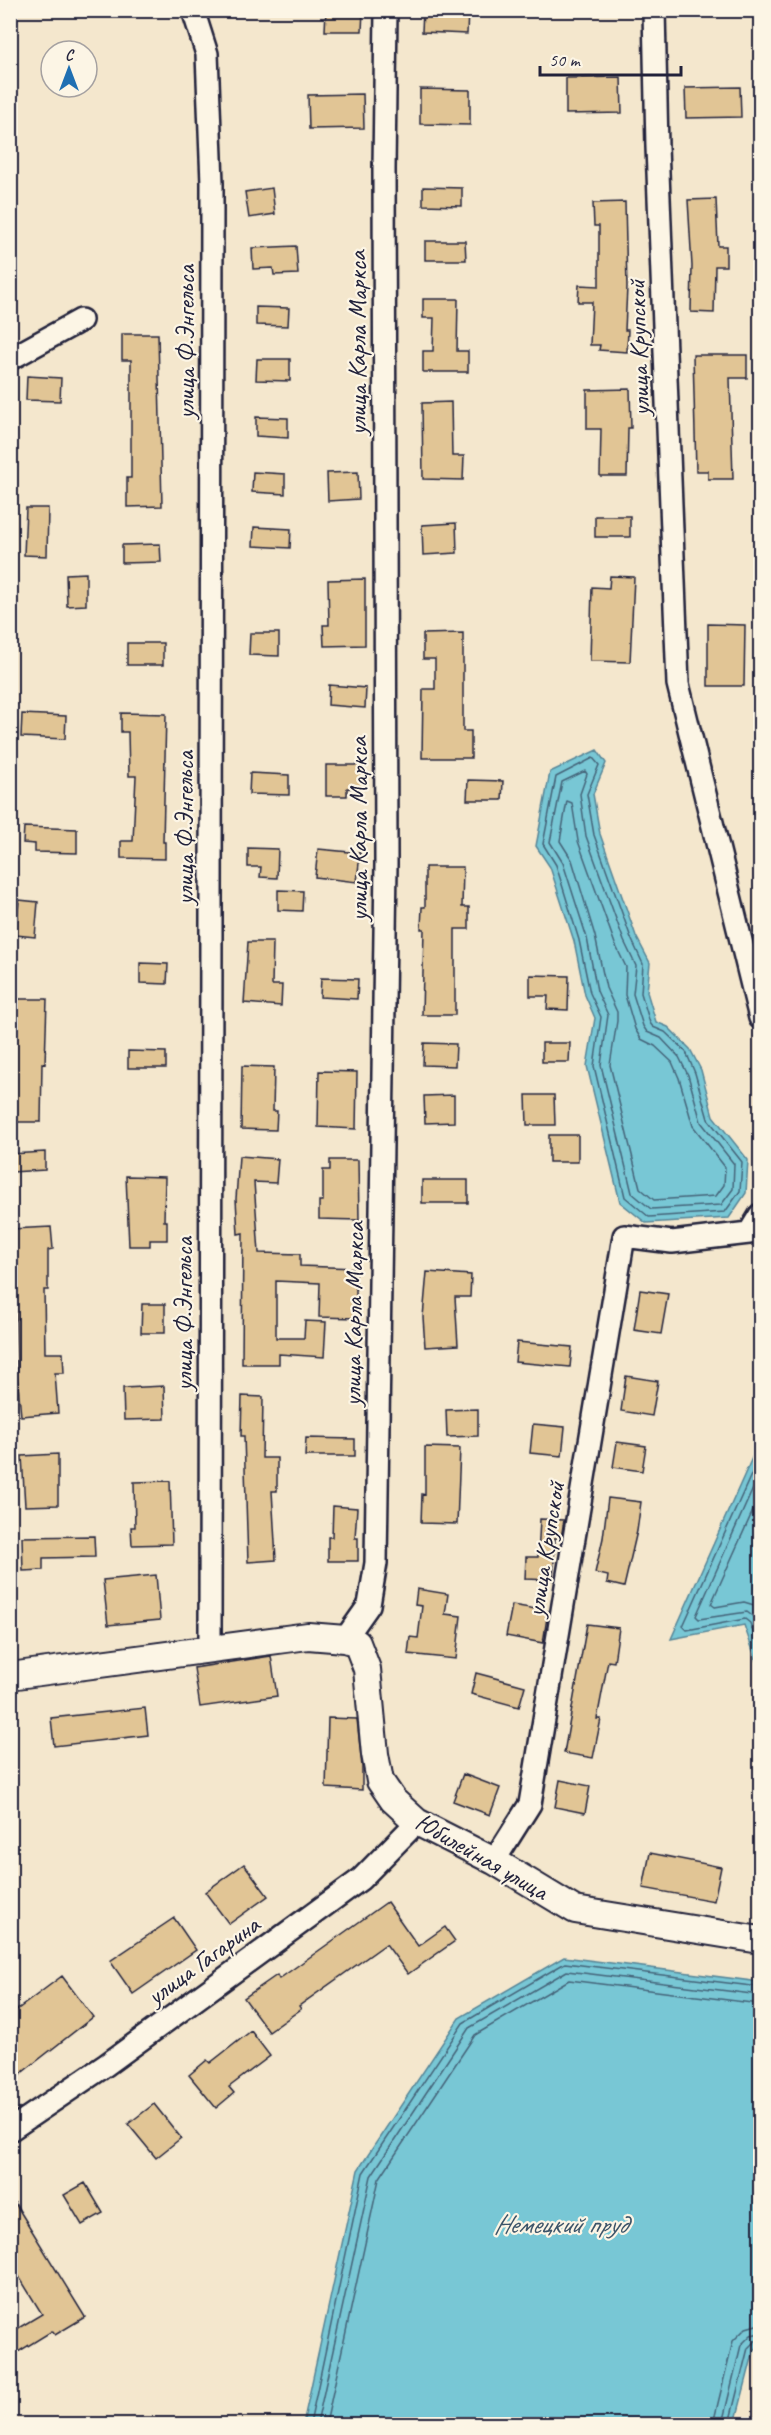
<svg xmlns="http://www.w3.org/2000/svg" width="771" height="2435" viewBox="0 0 771 2435" font-family="Caveat,sans-serif">
<rect width="100%" height="100%" fill="#f4e7cd"/>
<filter id="ink" filterUnits="userSpaceOnUse"><feTurbulence type="fractalNoise" baseFrequency=".0167" numOctaves="2"/><feDisplacementMap in="SourceGraphic" scale="12" xChannelSelector="R" yChannelSelector="G"/><feConvolveMatrix kernelMatrix="1 2 1 2 8 2 1 2 1" color-interpolation-filters="sRGB"/></filter>
<g filter="url(#ink)">
<!-- water -->
<path fill="#78c7d5" stroke="#568597" stroke-width="1.5" d="M597 750 606 763 593 794 600 834 636 936 650 963 647 992 656 1022 668 1027 690 1049 701 1070 713 1116 748 1160 746 1193 729 1218 646 1223 620 1202 587 1066 595 1018 585 995 574 941 550 867 536 846 550 772Z
M760 1440V1671L744 1625 671 1639Z
M564 1957 760 1982V2345L754 2350 735 2424H303L358 2170 459 2018Z"/>
<g fill="none" stroke-linecap="round" stroke-linejoin="round">
<!-- shore -->
<path stroke="#446479" stroke-width="1.5" d="M593 758 599 765 587 794 594 835 631 938 643 964 641 993 650 1023 653 1027 665 1032 686 1052 695 1073 708 1119 742 1162 740 1191 725 1212 649 1217 625 1197 594 1066 601 1017 590 993 579 940 556 865 543 844 556 777Z
M585 771 587 774 580 794 586 836 624 941 636 966 633 994 643 1026 647 1032 661 1038 679 1057 688 1075 701 1122 734 1164 733 1189 721 1205 651 1209 632 1193 601 1065 608 1015 597 991 587 938 563 863 550 842 562 782Z
M567 801 572 803 578 841 615 944 626 967 625 995 635 1029 641 1039 655 1046 672 1062 679 1078 693 1126 725 1167 724 1185 716 1196 654 1200 640 1188 610 1065 617 1021V1012L606 988 595 936 572 860 560 841Z
M760 1455 683 1626 687 1630 745 1619 750 1623 760 1653
M760 1473 696 1616 699 1619 747 1612 755 1618 760 1631
M760 1495 711 1604 715 1607 744 1602 754 1605 760 1610
M310 2424 363 2173 463 2023 565 1963 760 1987
M317 2424 371 2176 469 2028 567 1971 760 1995
M326 2424 379 2179 475 2035 569 1980 760 2004
M713 2424 733 2341 746 2328 760 2324
M722 2424 741 2345 751 2335 760 2333
M729 2424 748 2348 755 2341 760 2340"/>
</g>
<!-- building -->
<path fill="#e1c595" stroke="#22223b" stroke-width="1.5" d="M326 10H363L362 31H325Z
M423 10H468L467 34 422 32Z
M621 77 622 113 566 114V78Z
M740 87 741 117 686 118 685 88Z
M420 89 470 90V125L420 124Z
M363 94 364 128 309 129 308 95Z
M423 187 462 188V206L423 205Z
M272 188 275 214 249 218 245 192Z
M716 199 718 246H726V266H715L714 313 691 312 692 266 688 200Z
M625 202 627 287 625 330H628L627 352 599 350 600 345H590L592 302H578L579 285 599 286V226H594L593 203Z
M425 241H465L466 260H425Z
M296 246 298 274 274 275 273 268 253 269 252 248Z
M423 299H458L457 351H468V372H423V351H433L434 318H423Z
M256 307 289 308 288 326 256 325Z
M122 334H158L162 506 127 507V478H131V360H122Z
M693 355H747V378H730L733 479H708V471H696Z
M257 359H290V381L256 380Z
M27 376 61 378 60 401 26 400Z
M630 389 631 428H628L627 476H600L601 429H587V390Z
M451 402 452 456H464L463 480 423 479 422 403Z
M256 417 288 418V438L256 436Z
M253 472 285 474V494L252 492Z
M358 472 359 499 328 501 327 473Z
M26 508H48L47 556 24 555Z
M595 516H630V537H595Z
M456 523 457 553 423 555 422 525Z
M254 527 291 529 290 548 253 546Z
M160 544 161 562 122 563V545Z
M86 573V605L67 606 66 574Z
M610 576 634 577 630 662 590 661 592 587 609 588Z
M365 579V645L324 646 323 625H329L328 580Z
M708 624 745 625 744 686H708Z
M250 633H279V656L249 655Z
M463 633V731H471V758H422L423 689H435V659H423V634Z
M127 643H163V665H127Z
M329 685 366 688 365 708 328 705Z
M121 713 166 714 163 842H165V859L121 858V841H133L136 776H129L128 732H121Z
M22 714 66 716 65 739 21 737Z
M326 765H365V789L347 788V796H326Z
M250 773 289 775V795L249 794Z
M468 780 503 781 502 800H467Z
M24 827 77 829V853L35 852V844L23 843Z
M248 848 278 849 277 878 260 877 261 867H248Z
M318 849 360 853 357 882 315 877Z
M425 867H463L462 907H469V929H455V1015H422L424 929H421L422 907H425Z
M278 890 303 891 302 911 278 910Z
M19 900 38 902 35 937 16 935Z
M248 942H273L272 985H282L281 1006 244 1003Z
M140 963 168 964 167 984 140 983Z
M530 975 569 976 568 1010 547 1009 548 996H530Z
M321 978 358 979 357 999 320 997Z
M15 999H47L45 1064 42 1063 41 1122H12Z
M424 1043 456 1044 455 1066 423 1065Z
M542 1043H570L569 1062H542Z
M128 1051 166 1052V1068H128Z
M242 1066 274 1067 273 1111H277L276 1130 241 1129Z
M319 1071 357 1072 356 1129 318 1127Z
M454 1095V1122L425 1123 424 1096Z
M526 1095H554L555 1125H527Z
M549 1135H578V1162H549Z
M45 1152V1170L11 1172 10 1154Z
M239 1156 278 1159 276 1183 254 1182 259 1253 300 1254V1266L356 1268V1318L319 1317 320 1283 276 1281V1338H304L305 1321 326 1322 324 1357 279 1354V1364H242L243 1233 238 1234 236 1199Z
M330 1160H358L359 1220 319 1219V1201H323V1170H330Z
M126 1176 165 1177 164 1221H167V1240H150V1246H129Z
M422 1180H468V1203H422Z
M51 1227 53 1249 48 1250V1290H44L45 1353H63L64 1373H55L58 1413 21 1416 17 1374 15 1252H12L11 1229Z
M427 1272 471 1275 470 1297H455L458 1345 425 1347 423 1317Z
M640 1290 668 1294 661 1334 634 1330Z
M142 1304H165V1333H141Z
M517 1342 572 1347 570 1367 515 1362Z
M626 1376 658 1381 652 1416 621 1411Z
M164 1386 165 1419 124 1420 123 1388Z
M242 1396 263 1397 262 1458H277V1491H272L276 1560 248 1562 244 1436H241Z
M478 1409V1436L447 1437 446 1410Z
M533 1424 565 1427 562 1456 530 1453Z
M306 1438 355 1439V1456H305Z
M617 1442 646 1446 642 1471 613 1467Z
M425 1447 460 1448 457 1524 421 1523 422 1494 425 1495Z
M58 1454V1505L25 1506 22 1456Z
M170 1481 172 1544 132 1545 131 1527H135L134 1482Z
M608 1498 641 1502 637 1531 624 1587 607 1583 608 1576 595 1573 603 1538Z
M333 1506 357 1508 355 1538H358V1561H328V1537H332Z
M540 1519 564 1520 561 1538H555L553 1580 525 1579 526 1557H538Z
M94 1536 95 1557 43 1558V1570L23 1571 22 1537Z
M156 1575 160 1620 108 1625 103 1580Z
M417 1589 448 1594 445 1614 461 1616 456 1659 408 1654 410 1637 418 1638 422 1606 415 1605Z
M512 1605 548 1611 543 1643 506 1636Z
M587 1624 619 1628 614 1662 608 1661 597 1719H601L593 1758 564 1753Z
M271 1656 277 1696 200 1707 194 1668Z
M476 1673 525 1686 519 1707 471 1694Z
M145 1708 148 1735 54 1746 51 1718Z
M328 1718 357 1719 362 1767V1790L326 1788Z
M463 1774 500 1788 490 1815 453 1801Z
M560 1780 590 1786 585 1813 555 1807Z
M650 1853 721 1867 714 1901 643 1888Z
M244 1864 268 1896 229 1924 205 1892Z
M387 1902 418 1946 445 1927 455 1941 408 1974 386 1944 299 2006 301 2009 269 2032 244 1998 277 1975 279 1979Z
M174 1918 196 1950 133 1994 110 1961Z
M62 1976 93 2017 10 2082V2015Z
M251 2031 270 2056 229 2087 234 2093 216 2108 189 2075 207 2060 210 2063Z
M154 2104 181 2138 156 2158 128 2124Z
M85 2183 103 2213 82 2225 64 2195Z
M10 2195 85 2317 55 2335 52 2331 10 2357V2333L42 2314 10 2262Z"/>
<g fill="none" stroke-linecap="round" stroke-linejoin="round">
<!-- minor casing -->
<g stroke="#22223b" stroke-width="26">
<path id="minor" d="M193 10 207 54 212 183 210 1649
M654 10 657 147 678 684 760 1018
M10 359 81 320
M345 1639 369 1605 376 1563 386 864 384 169 386 10
M494 1861 530 1804 624 1236 672 1242 749 1233 760 1215
M10 2130 106 2065 361 1879 417 1822"/>
</g>
<!-- tertiary casing -->
<g stroke="#22223b" stroke-width="30">
<path id="tertiary" d="M10 1676 308 1636 345 1639 357 1643 367 1669 375 1754 380 1781 393 1800 417 1822 494 1861 575 1910 760 1940"/>
</g>
<!-- minor -->
<use href="#minor" stroke="#fcf5e5" stroke-width="21"/>
<!-- tertiary -->
<use href="#tertiary" stroke="#fcf5e5" stroke-width="26"/>
</g>
</g>
<g text-anchor="middle" stroke-width="4.5" stroke-linejoin="round" paint-order="stroke">
<!-- street labels -->
<g font-size="26" fill="#22223b" stroke="#fcf5e5">
<text transform="translate(185 342) rotate(-90)" y="9">улица Ф.Энгельса</text>
<text transform="translate(357 343) rotate(-90)" y="9">улица Карла Маркса</text>
<text transform="translate(638 348) rotate(-92)" y="9">улица Крупской</text>
<text transform="translate(184 828) rotate(-90)" y="9">улица Ф.Энгельса</text>
<text transform="translate(358 829) rotate(-90)" y="9">улица Карла Маркса</text>
<text transform="translate(183 1314) rotate(-90)" y="9">улица Ф.Энгельса</text>
<text transform="translate(353 1314) rotate(-89)" y="9">улица Карла Маркса</text>
<text transform="translate(545 1549) rotate(-81)" y="9">улица Крупской</text>
<text transform="translate(482 1856) rotate(30)" y="9">Юбилейная улица</text>
<text transform="translate(203 1960) rotate(-36)" y="9">улица Гагарина</text>
</g>
<!-- water labels -->
<g font-size="27" font-style="italic" fill="#3c5469" stroke="#fcf5e5">
<text x="560" y="2233">Немецкий пруд</text>
</g>
</g>
<!-- margin -->
<rect width="771" height="2435" fill="none" stroke="#fcf5e5" stroke-width="36"/>
<rect x="18" y="18" width="735" height="2399" fill="none" stroke="#22223b" stroke-width="2" filter="url(#ink)"/>
<!-- north arrow -->
<g transform="translate(69 69)"><circle r="28" fill="#fcf5e5" stroke="#a5a1a1" stroke-width="1.5"/>
<path d="M0-4.5L10 22L0 15L-10 22Z" fill="#1f6fb2"/>
<text y="-9" font-size="16" font-weight="bold" text-anchor="middle" fill="#22223b">С</text>
</g>
<!-- scale -->
<path d="M540 66v9h141v-9" fill="none" stroke="#22223b" stroke-width="3"/>
<text x="549" y="66" font-size="18" fill="#22223b" stroke="#fcf5e5" stroke-width="4.5" paint-order="stroke">50 m</text>
</svg>
